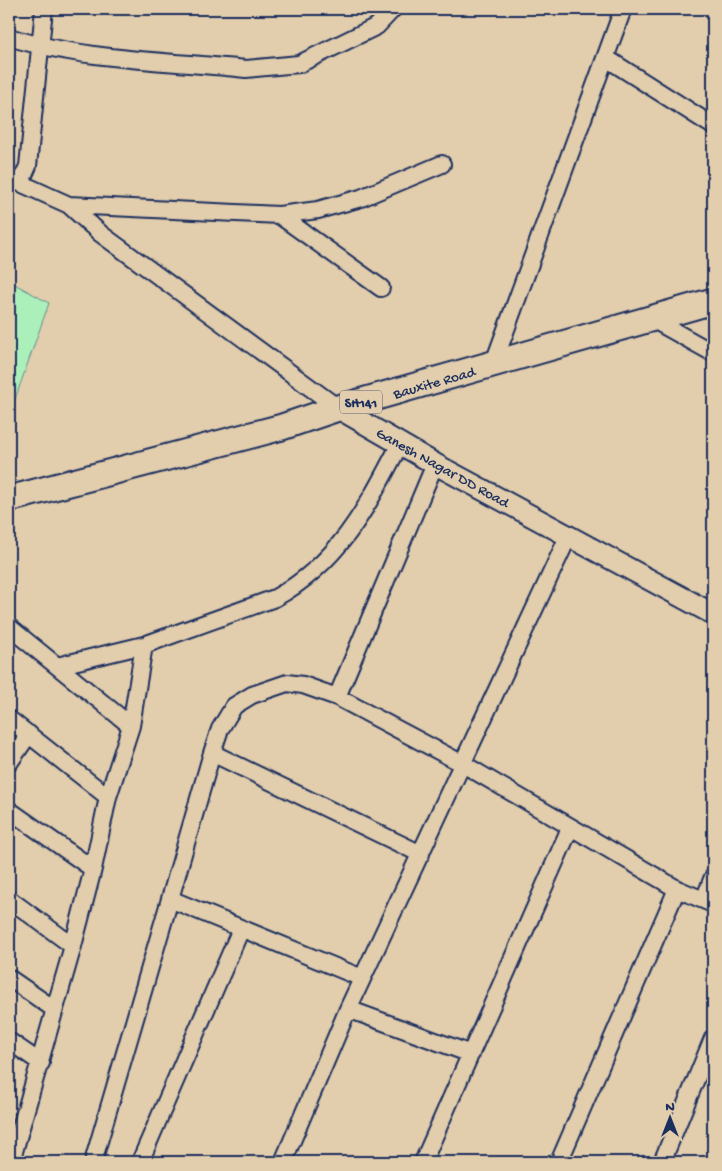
<svg xmlns="http://www.w3.org/2000/svg" width="722" height="1171" viewBox="0 0 722 1171" font-family="'Gochi Hand',sans-serif">
<rect width="100%" height="100%" fill="#e2cdac"/>
<filter id="ink" filterUnits="userSpaceOnUse"><feTurbulence type="fractalNoise" baseFrequency=".02" numOctaves="2"/><feDisplacementMap in="SourceGraphic" scale="10" xChannelSelector="R" yChannelSelector="G"/><feConvolveMatrix kernelMatrix="1 2 1 2 8 2 1 2 1" color-interpolation-filters="sRGB"/></filter>
<g filter="url(#ink)">
<!-- green -->
<path fill="#abf0bb" stroke="#63908c" d="M9 281 49 303 9 416Z"/>
<g fill="none" stroke-linecap="round" stroke-linejoin="round">
<!-- minor casing -->
<g stroke="#1b2f5e" stroke-width="20">
<path id="minor" d="M9 37C82 60 169 61 246 69L299 64 377 26 393 9
M606 58 713 126
M9 182H18L24 175 28 166 44 9
M18 182 69 205 279 215 318 210 361 198 442 164
M69 205 101 234 338 408
M279 215 381 288
M652 319 713 353
M493 365 623 9
M435 464 337 697 463 764 677 889 713 904
M9 627 57 666
M9 719 108 797
M131 726 57 666 144 645 275 598C340 562 367 507 400 444
M212 753 421 854
M9 763 29 734
M9 810 93 869
M9 899 73 946
M170 899 212 753 220 729 234 706 252 695 287 683 303 685 337 697
M704 900 713 877
M9 978 54 1009
M348 1009 471 1054
M9 1041 41 1063
M11 1162 73 946 93 869 108 797 131 726 144 645
M93 1162 170 899 362 978
M140 1162 241 929
M283 1162 348 1009 568 537
M423 1162 570 828
M559 1162 677 889
M662 1162 713 1038"/>
</g>
<!-- tertiary casing -->
<g stroke="#1b2f5e" stroke-width="24">
<path id="tertiary" d="M338 408 435 464 713 614"/>
</g>
<!-- primary casing -->
<g stroke="#1b2f5e" stroke-width="29">
<path id="primary" d="M9 499 282 427 338 408 713 301"/>
</g>
<!-- minor -->
<use href="#minor" stroke="#e2cdac" stroke-width="16"/>
<!-- tertiary -->
<use href="#tertiary" stroke="#e2cdac" stroke-width="20"/>
<!-- primary -->
<use href="#primary" stroke="#e2cdac" stroke-width="25"/>
</g>
</g>
<g text-anchor="middle" stroke-width="4" stroke-linejoin="round" paint-order="stroke">
<!-- shield labels -->
<rect fill="#e2cdac" stroke="#575e75" stroke-width="1" x="340" y="390.5" width="42" height="23" rx="4"/>
<g font-size="14" font-weight="bold" fill="#1b2f5e">
<text x="361" y="407">SH141</text>
</g>
<!-- street labels -->
<g font-size="15" fill="#1b2f5e" stroke="#e2cdac">
<text transform="translate(434 382) rotate(-16)" y="5">Bauxite Road</text>
<text transform="translate(443 467) rotate(29)" y="5">Ganesh Nagar DD Road</text>
</g>
</g>
<!-- margin -->
<rect width="722" height="1171" fill="none" stroke="#e2cdac" stroke-width="30"/>
<rect x="15" y="15" width="692" height="1141" fill="none" stroke="#1b2f5e" stroke-width="2" filter="url(#ink)"/>
<!-- north arrow -->
<g transform="translate(670 1118)" stroke="#e2cdac" stroke-width="4" paint-order="stroke">
<path d="M0-4L9 19L0 12L-9 19Z" fill="#1b2f5e"/>
<text y="-8" font-size="14" font-weight="bold" text-anchor="middle" fill="#1b2f5e">N</text>
</g>
</svg>
